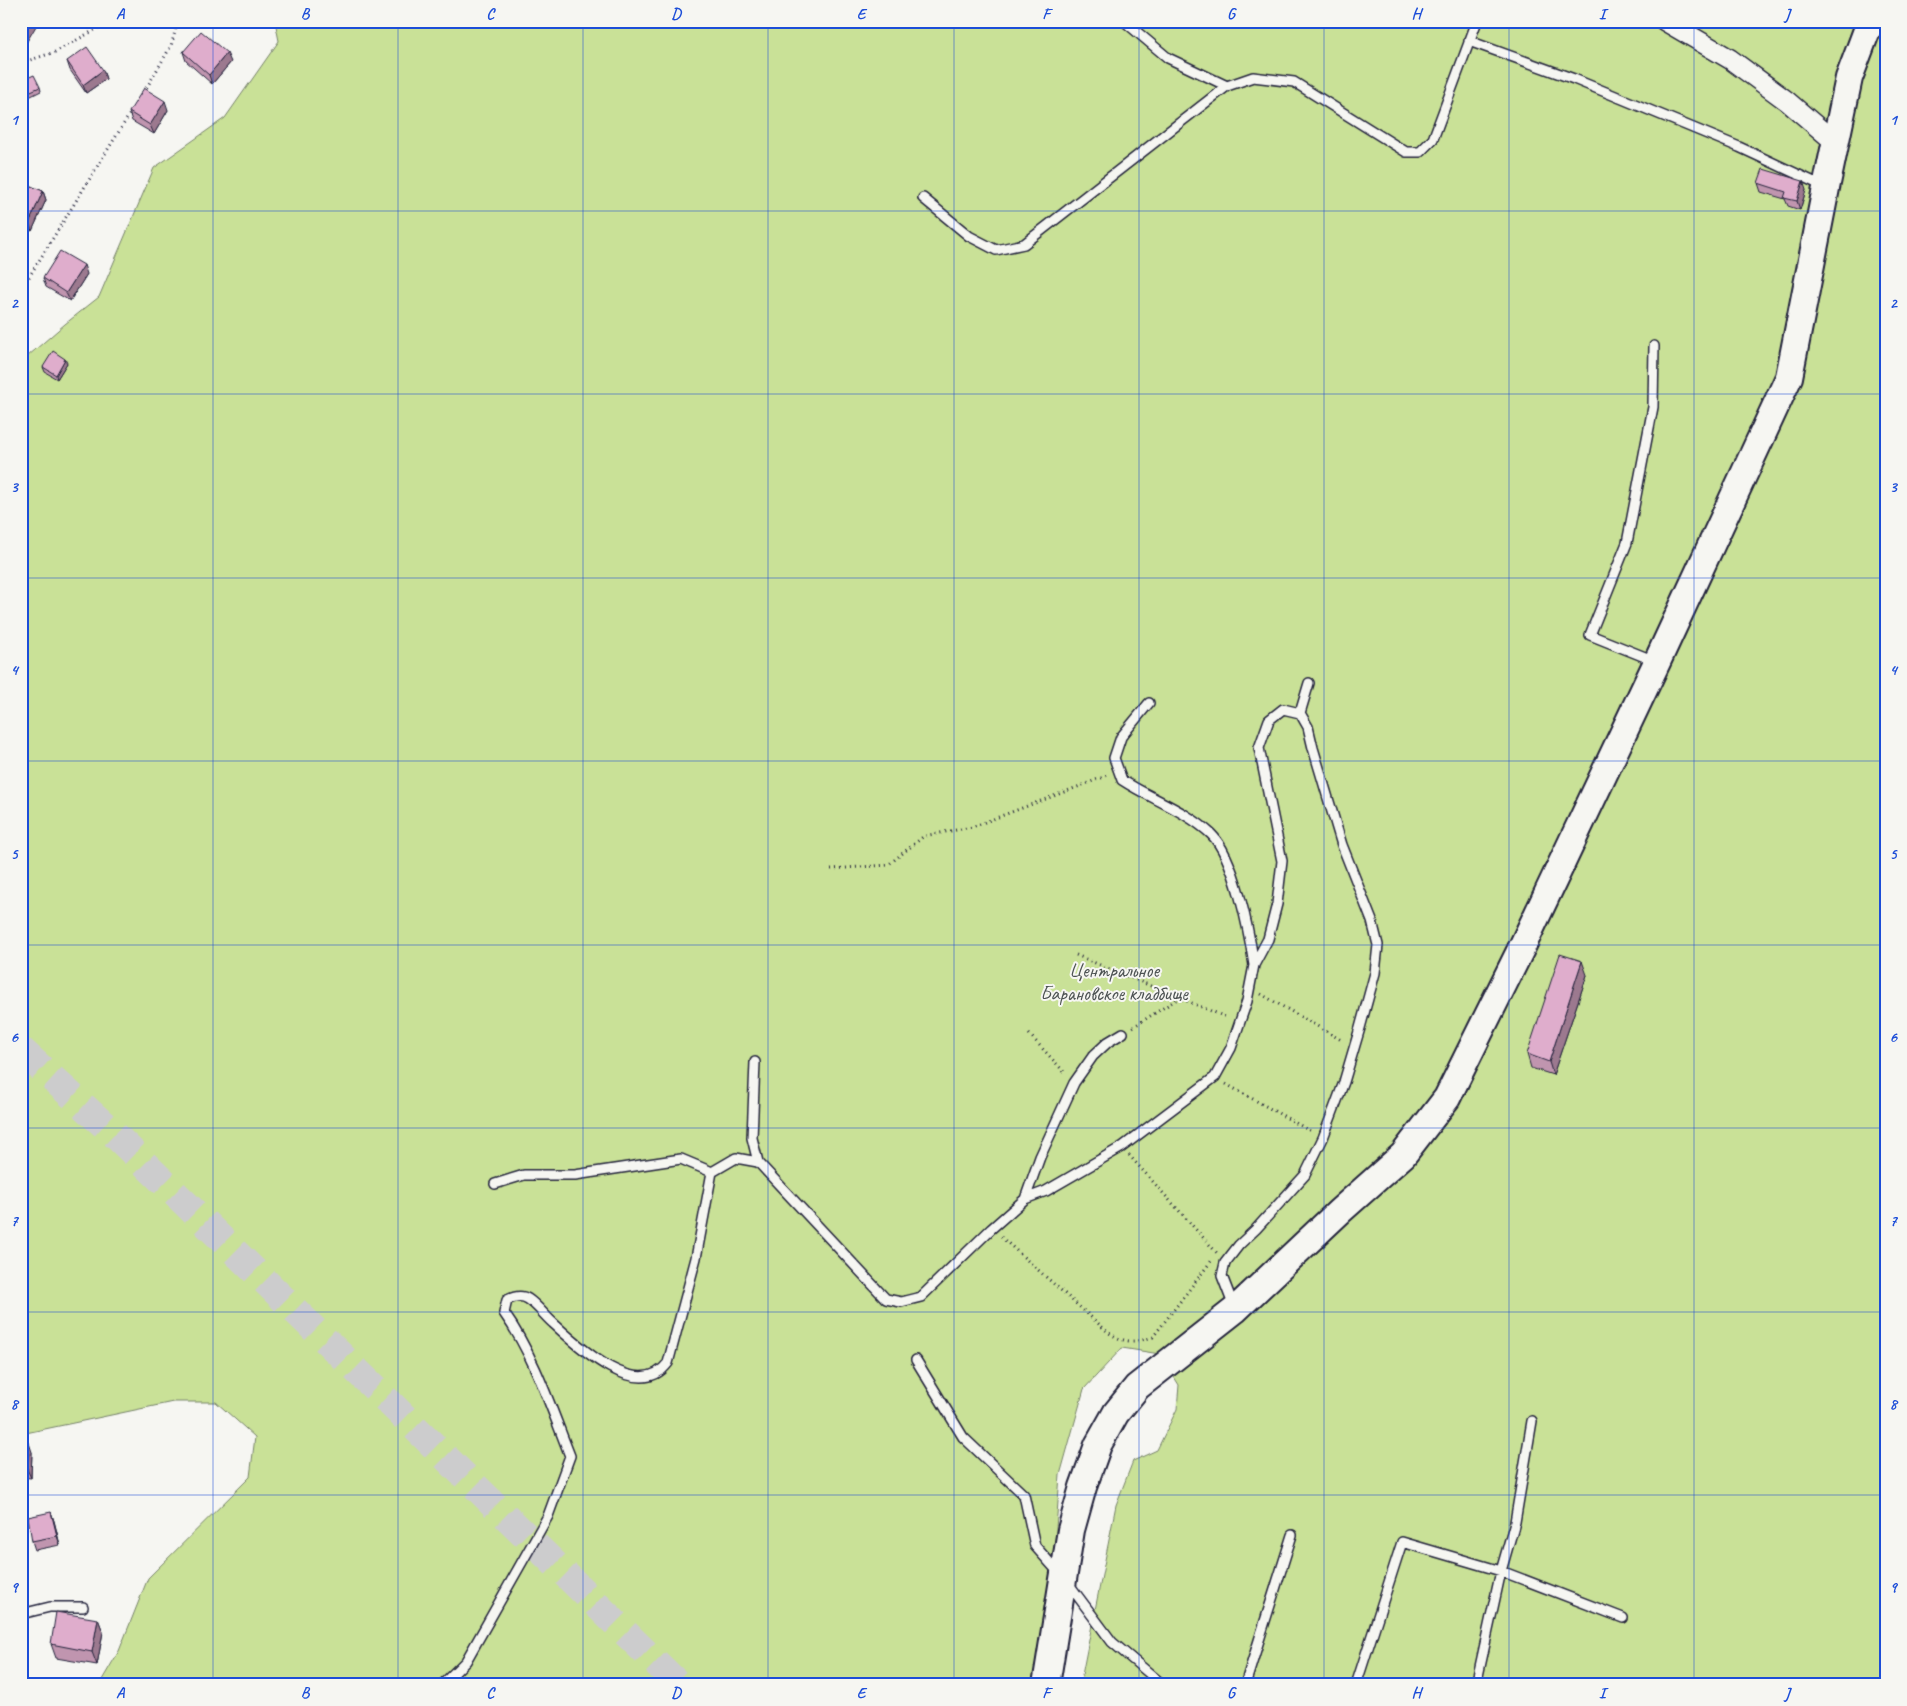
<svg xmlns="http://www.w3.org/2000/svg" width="1907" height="1706" viewBox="0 0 1907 1706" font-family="Caveat,sans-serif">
<rect width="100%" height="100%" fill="#f6f6f2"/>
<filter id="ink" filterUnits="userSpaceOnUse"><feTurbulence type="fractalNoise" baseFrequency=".02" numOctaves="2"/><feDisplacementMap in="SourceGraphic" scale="10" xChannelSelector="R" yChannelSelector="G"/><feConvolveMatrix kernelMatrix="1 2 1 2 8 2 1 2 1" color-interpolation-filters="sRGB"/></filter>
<g filter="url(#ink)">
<!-- green -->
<path fill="#c9e197" stroke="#768269" d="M275 21H1886V1685H1080L1116 1505 1133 1461 1157 1450 1177 1409 1179 1385 1160 1354 1122 1348 1084 1389 1060 1475 1054 1555 1032 1685H99L119 1651 148 1578 250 1477 255 1437 216 1402H173L21 1434V362L65 324 99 297 154 168 225 118 279 41Z"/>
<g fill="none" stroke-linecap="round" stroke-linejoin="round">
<!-- highway-tunnel -->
<path stroke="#cccccd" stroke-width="28" stroke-dasharray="28 14" stroke-linecap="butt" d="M21 1050 112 1132 679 1685"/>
<!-- lane casing -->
<g stroke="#22223b" stroke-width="12">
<path id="lane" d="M1124 21 1168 58 1227 86
M1469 41 1574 79 1739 147 1825 187
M923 198 969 236 996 250 1024 244 1227 86 1253 77 1294 82 1406 152H1420L1433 139 1477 21
M1654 346 1653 407 1627 543 1590 635 1655 661
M1149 703 1121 737 1114 758 1122 780C1151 799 1185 810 1211 834 1235 857 1249 932 1254 965
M1300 713 1309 683
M755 1062 752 1138 758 1162
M495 1184 524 1175H575L681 1159 712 1172
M1025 1199 1040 1157 1074 1083 1093 1056 1108 1042 1123 1033
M916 1360 963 1437 1024 1495 1035 1546 1059 1573
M1068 1583 1112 1642 1163 1685
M21 1614 50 1607H83
M443 1684 466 1661 548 1516 570 1456C551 1408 534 1355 504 1313L507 1300C513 1297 521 1294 528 1299 537 1305 545 1316 553 1323 578 1346 638 1403 668 1363L696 1258 712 1172 736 1158 758 1162 886 1299 901 1302 921 1297 991 1229 1025 1199 1046 1191 1122 1147 1215 1077 1231 1048 1247 1001 1254 965 1268 939 1277 904 1282 861 1259 748 1269 720 1283 709 1300 713 1308 727 1313 748 1342 845 1372 921 1378 945 1375 973 1360 1028 1344 1082 1323 1138 1305 1175 1256 1229 1239 1245 1225 1263 1222 1276 1234 1307
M1245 1685 1292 1535
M1356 1685 1402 1542 1501 1571 1623 1618
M1476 1685 1501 1571 1515 1522 1532 1421"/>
</g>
<!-- street casing -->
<g stroke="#22223b" stroke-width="22">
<path id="street" d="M1665 21 1730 59 1787 101 1836 143"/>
</g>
<!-- secondary casing -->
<g stroke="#22223b" stroke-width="30">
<path id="secondary" d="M1046 1685 1071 1530 1083 1487 1098 1445 1116 1413 1137 1387 1235 1310 1340 1211 1403 1155 1447 1098 1522 947 1657 662 1789 377 1826 188 1849 78 1867 30 1873 21"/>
</g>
<!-- path -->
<path stroke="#22223b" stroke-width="3" stroke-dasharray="1 4" stroke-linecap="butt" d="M21 63 55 52 111 21
M144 92 171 46 178 21
M21 290 131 112
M831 869 888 865 924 836 972 827 1109 775
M1076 955 1228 1018
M1261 994 1343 1041
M1133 1027 1179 998
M1029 1034 1066 1074
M1226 1084 1312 1132
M1129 1155 1217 1253
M1001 1237 1109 1333C1125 1343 1134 1343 1153 1337L1212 1260"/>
<!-- lane -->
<use href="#lane" stroke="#f6f6f2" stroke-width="9"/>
<!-- street -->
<use href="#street" stroke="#f6f6f2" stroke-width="19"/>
<!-- secondary -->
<use href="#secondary" stroke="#f6f6f2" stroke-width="26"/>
</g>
<!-- wall -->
<path fill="#c095af" stroke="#22223b" d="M21 21 26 43 21 40Z
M183 52 231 62 212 84 186 61Z
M67 61 103 70 106 79 86 93 70 70Z
M21 85 40 87 41 91 27 98Z
M168 110 154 134 132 121 129 112Z
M21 182 43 191 46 200 32 231 21 227Z
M1758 183 1806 190 1800 210 1788 206 1785 199 1761 192Z
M87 274 70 301 46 287 43 278Z
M67 363 57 379 45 372 43 367Z
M1587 975 1553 1075 1531 1068 1527 1054Z
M21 1443 32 1452 31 1478 21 1477Z
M51 1512 54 1521 60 1545 35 1550 32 1541Z
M98 1619 103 1632 97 1665 56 1658 51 1644Z"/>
<!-- shaded-wall -->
<path fill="#9c798f" stroke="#22223b" d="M31 21H39L26 43 23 34Z
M227 53 231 62 212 84 209 75Z
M103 70 106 79 86 93 83 85Z
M165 101 168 110 154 134 150 125Z
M1803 181 1806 190 1800 210 1797 201Z
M43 191 46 200 32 231 29 223Z
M84 265 87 274 70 301 66 293Z
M65 359 67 363 57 379 56 375Z
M1582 961 1587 975 1553 1075 1549 1062Z
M29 1443 32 1452 31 1478 27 1469Z
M51 1512 54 1521 60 1545 57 1536Z
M98 1619 103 1632 97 1665 92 1652Z"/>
<!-- building -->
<path fill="#dfadcc" stroke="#22223b" d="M21 21H31L23 34 21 33Z
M201 31 227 53 209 75 183 52Z
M87 47 103 70 83 85 67 61Z
M34 75 40 87 26 93 21 85V81Z
M144 88 165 101 150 125 129 112Z
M1763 169 1803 181 1797 201 1784 198 1786 192 1758 183Z
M21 182 43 191 29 223 21 219Z
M60 251 84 265 66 293 43 278Z
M53 351 65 359 56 375 43 367Z
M1560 954 1582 961 1549 1062 1527 1054Z
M21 1443H29L27 1469H21Z
M51 1512 57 1536 32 1541 28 1517Z
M56 1612 98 1619 92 1652 51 1644Z"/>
</g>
<!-- grid -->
<path fill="none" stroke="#1d4ed8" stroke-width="1" stroke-opacity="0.55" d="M213 21V1685M398 21V1685M583 21V1685M768 21V1685M954 21V1685M1139 21V1685M1324 21V1685M1509 21V1685M1694 21V1685M21 211H1886M21 394H1886M21 578H1886M21 761H1886M21 945H1886M21 1128H1886M21 1312H1886M21 1495H1886"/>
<g text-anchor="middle" stroke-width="4" stroke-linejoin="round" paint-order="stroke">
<!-- park labels -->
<g font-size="20" fill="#4c5252" stroke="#f6f6f2">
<text x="1114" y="977">Центральное<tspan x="1114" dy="23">Барановское кладбище</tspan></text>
</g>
</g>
<!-- margin -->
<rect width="1907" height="1706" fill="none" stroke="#f6f6f2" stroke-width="55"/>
<rect x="28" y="28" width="1852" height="1650" fill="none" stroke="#1d4ed8" stroke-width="2"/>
<g font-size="16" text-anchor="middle" font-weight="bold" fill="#1d4ed8">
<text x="120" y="19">A</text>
<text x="305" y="19">B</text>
<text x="490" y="19">C</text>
<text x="676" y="19">D</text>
<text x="861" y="19">E</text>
<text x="1046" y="19">F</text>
<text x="1231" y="19">G</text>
<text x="1416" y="19">H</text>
<text x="1602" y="19">I</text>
<text x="1787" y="19">J</text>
<text x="14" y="125">1</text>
<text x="1893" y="125">1</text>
<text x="14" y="308">2</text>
<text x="1893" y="308">2</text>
<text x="14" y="492">3</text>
<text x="1893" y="492">3</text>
<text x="14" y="675">4</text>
<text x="1893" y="675">4</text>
<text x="14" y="859">5</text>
<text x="1893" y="859">5</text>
<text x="14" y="1042">6</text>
<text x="1893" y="1042">6</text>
<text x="14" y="1226">7</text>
<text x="1893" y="1226">7</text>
<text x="14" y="1409">8</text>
<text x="1893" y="1409">8</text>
<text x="14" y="1592">9</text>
<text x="1893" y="1592">9</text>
<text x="120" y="1698">A</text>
<text x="305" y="1698">B</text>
<text x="490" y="1698">C</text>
<text x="676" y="1698">D</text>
<text x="861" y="1698">E</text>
<text x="1046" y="1698">F</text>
<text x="1231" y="1698">G</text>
<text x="1416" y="1698">H</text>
<text x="1602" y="1698">I</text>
<text x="1787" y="1698">J</text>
</g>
</svg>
